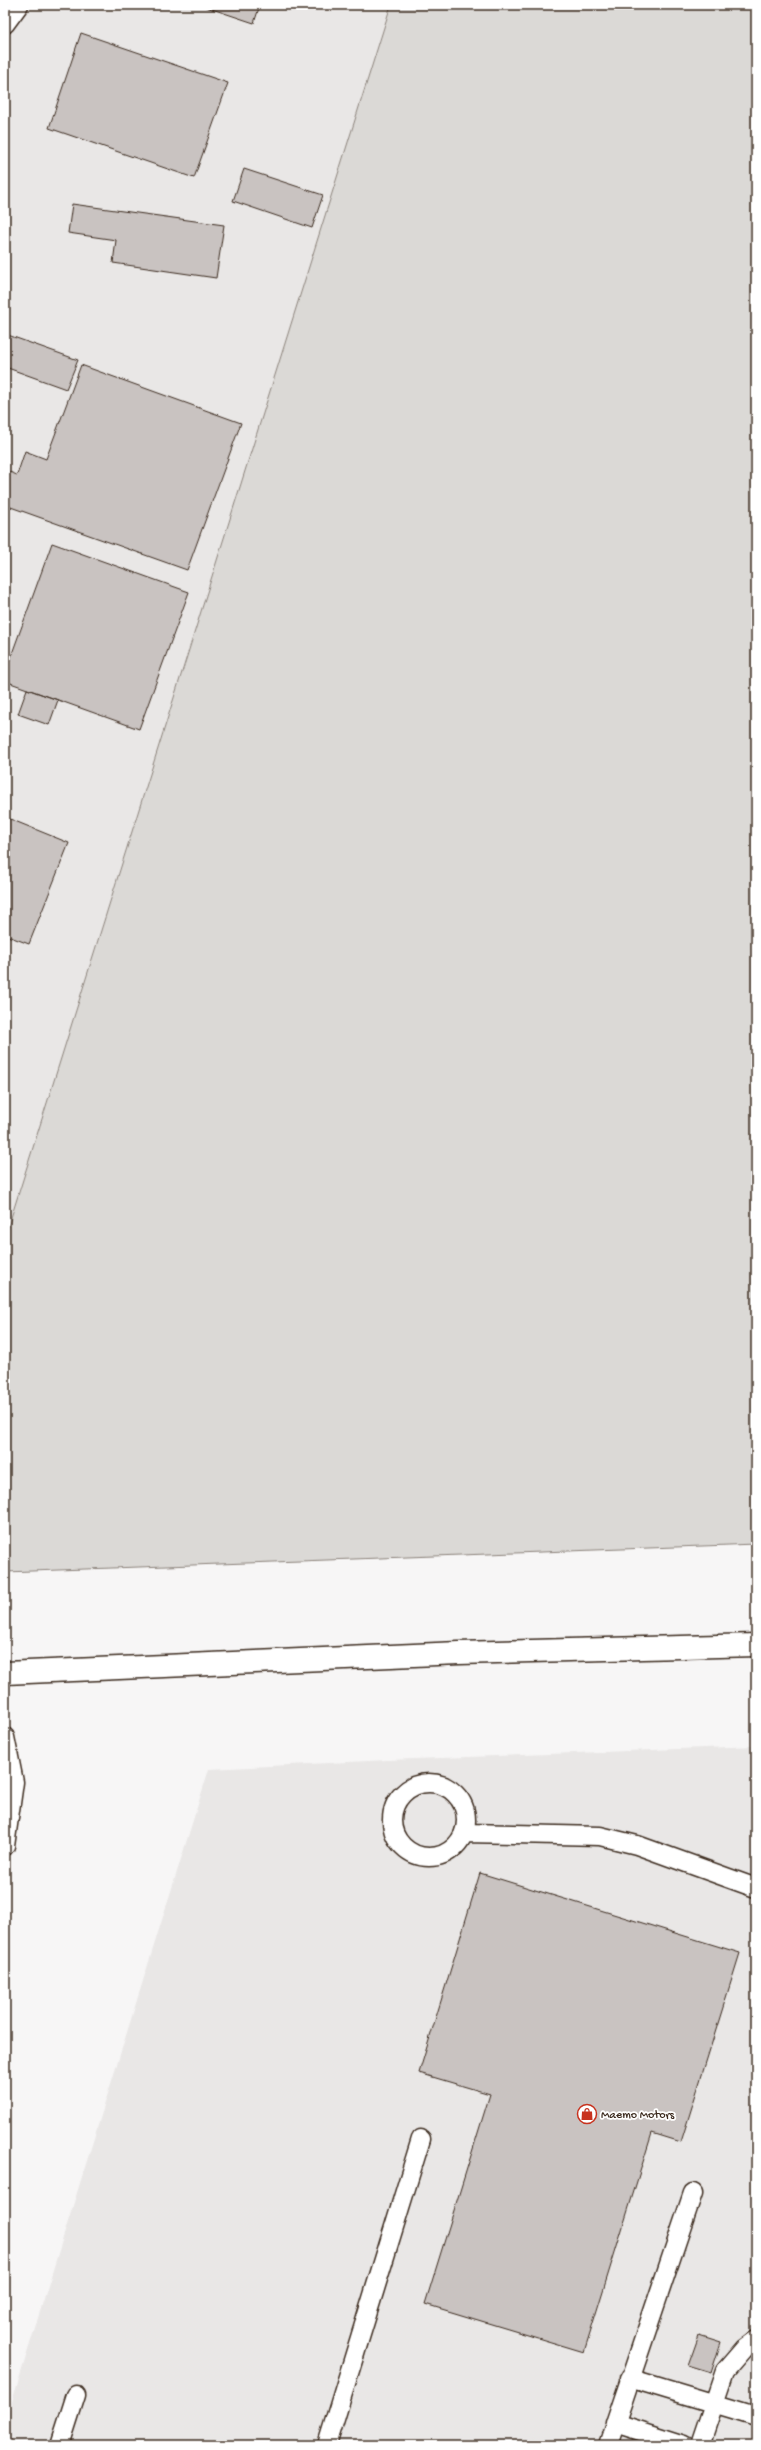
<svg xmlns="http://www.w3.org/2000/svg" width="761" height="2450" viewBox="0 0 761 2450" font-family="'Gochi Hand',sans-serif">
<rect width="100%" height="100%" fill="#f7f6f6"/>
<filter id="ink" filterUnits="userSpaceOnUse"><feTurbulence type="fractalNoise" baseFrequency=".025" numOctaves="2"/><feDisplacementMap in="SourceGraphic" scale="8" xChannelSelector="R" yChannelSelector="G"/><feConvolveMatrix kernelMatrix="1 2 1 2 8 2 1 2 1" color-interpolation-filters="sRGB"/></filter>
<g filter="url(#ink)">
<!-- built -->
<path fill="#e9e7e6" d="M5 5H391L5 1237Z
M756 1746V2445H5V2424L209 1769 388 1760Z"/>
<!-- green -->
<path fill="#dbd9d6" stroke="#8b827a" d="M391 5H756V1544L5 1572V1237Z"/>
<!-- building -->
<path fill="#c9c3c1" stroke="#3b2a1e" d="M200 5H260L254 23Z
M81 33 228 83 194 178 49 128Z
M244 169 323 195 312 228 233 201Z
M72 204 224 225 216 278 113 263 116 240 68 233Z
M5 334 78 360 66 389 5 367Z
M81 365 241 423 187 570 5 505V477L7 471 17 475 25 451 46 459Z
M52 543 189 592 139 729 5 681V673Z
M27 689 58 700 49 725 18 714Z
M5 817 69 843 29 944 5 935Z
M480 1873 740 1953 681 2142 652 2133 584 2352 425 2304 490 2094 419 2073Z
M699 2335 721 2342 711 2373 688 2366Z"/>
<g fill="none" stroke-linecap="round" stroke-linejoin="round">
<!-- service casing -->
<g stroke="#3b2a1e" stroke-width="21">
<path id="service" d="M5 24 19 5
M5 1737 14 1782 5 1846
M392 1820a37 37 0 1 1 74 0a37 37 0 1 1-74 0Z
M465 1833 600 1836 637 1845 756 1888
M629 2378 756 2416
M615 2423 684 2445
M60 2445 76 2395
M327 2445 421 2139
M608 2445 693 2193
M700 2445 725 2371 744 2349 756 2340"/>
</g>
<!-- secondary casing -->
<g stroke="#3b2a1e" stroke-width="25">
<path id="secondary" d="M5 1673 459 1653 756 1645"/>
</g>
<!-- service -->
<use href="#service" stroke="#fff" stroke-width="18"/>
<!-- secondary -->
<use href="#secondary" stroke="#fff" stroke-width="22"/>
</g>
</g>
<!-- icons -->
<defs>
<g id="shop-ring" transform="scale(1)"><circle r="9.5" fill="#fff" stroke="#c8321e" stroke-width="1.5"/><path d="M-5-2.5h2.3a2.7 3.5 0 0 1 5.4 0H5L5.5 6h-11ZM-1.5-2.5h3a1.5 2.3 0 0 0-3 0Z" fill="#c8321e"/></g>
</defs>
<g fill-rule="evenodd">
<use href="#shop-ring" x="587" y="2114"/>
</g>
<g text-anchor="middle" stroke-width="3.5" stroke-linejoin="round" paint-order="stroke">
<!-- poi labels -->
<g font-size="12" fill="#3b2a1e" stroke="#fff" text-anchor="start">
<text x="601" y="2118">Maemo Motors</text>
</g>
</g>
<!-- margin -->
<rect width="761" height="2450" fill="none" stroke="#fff" stroke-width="20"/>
<rect x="10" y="10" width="741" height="2430" fill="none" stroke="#3b2a1e" stroke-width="1.5" filter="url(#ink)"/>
</svg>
